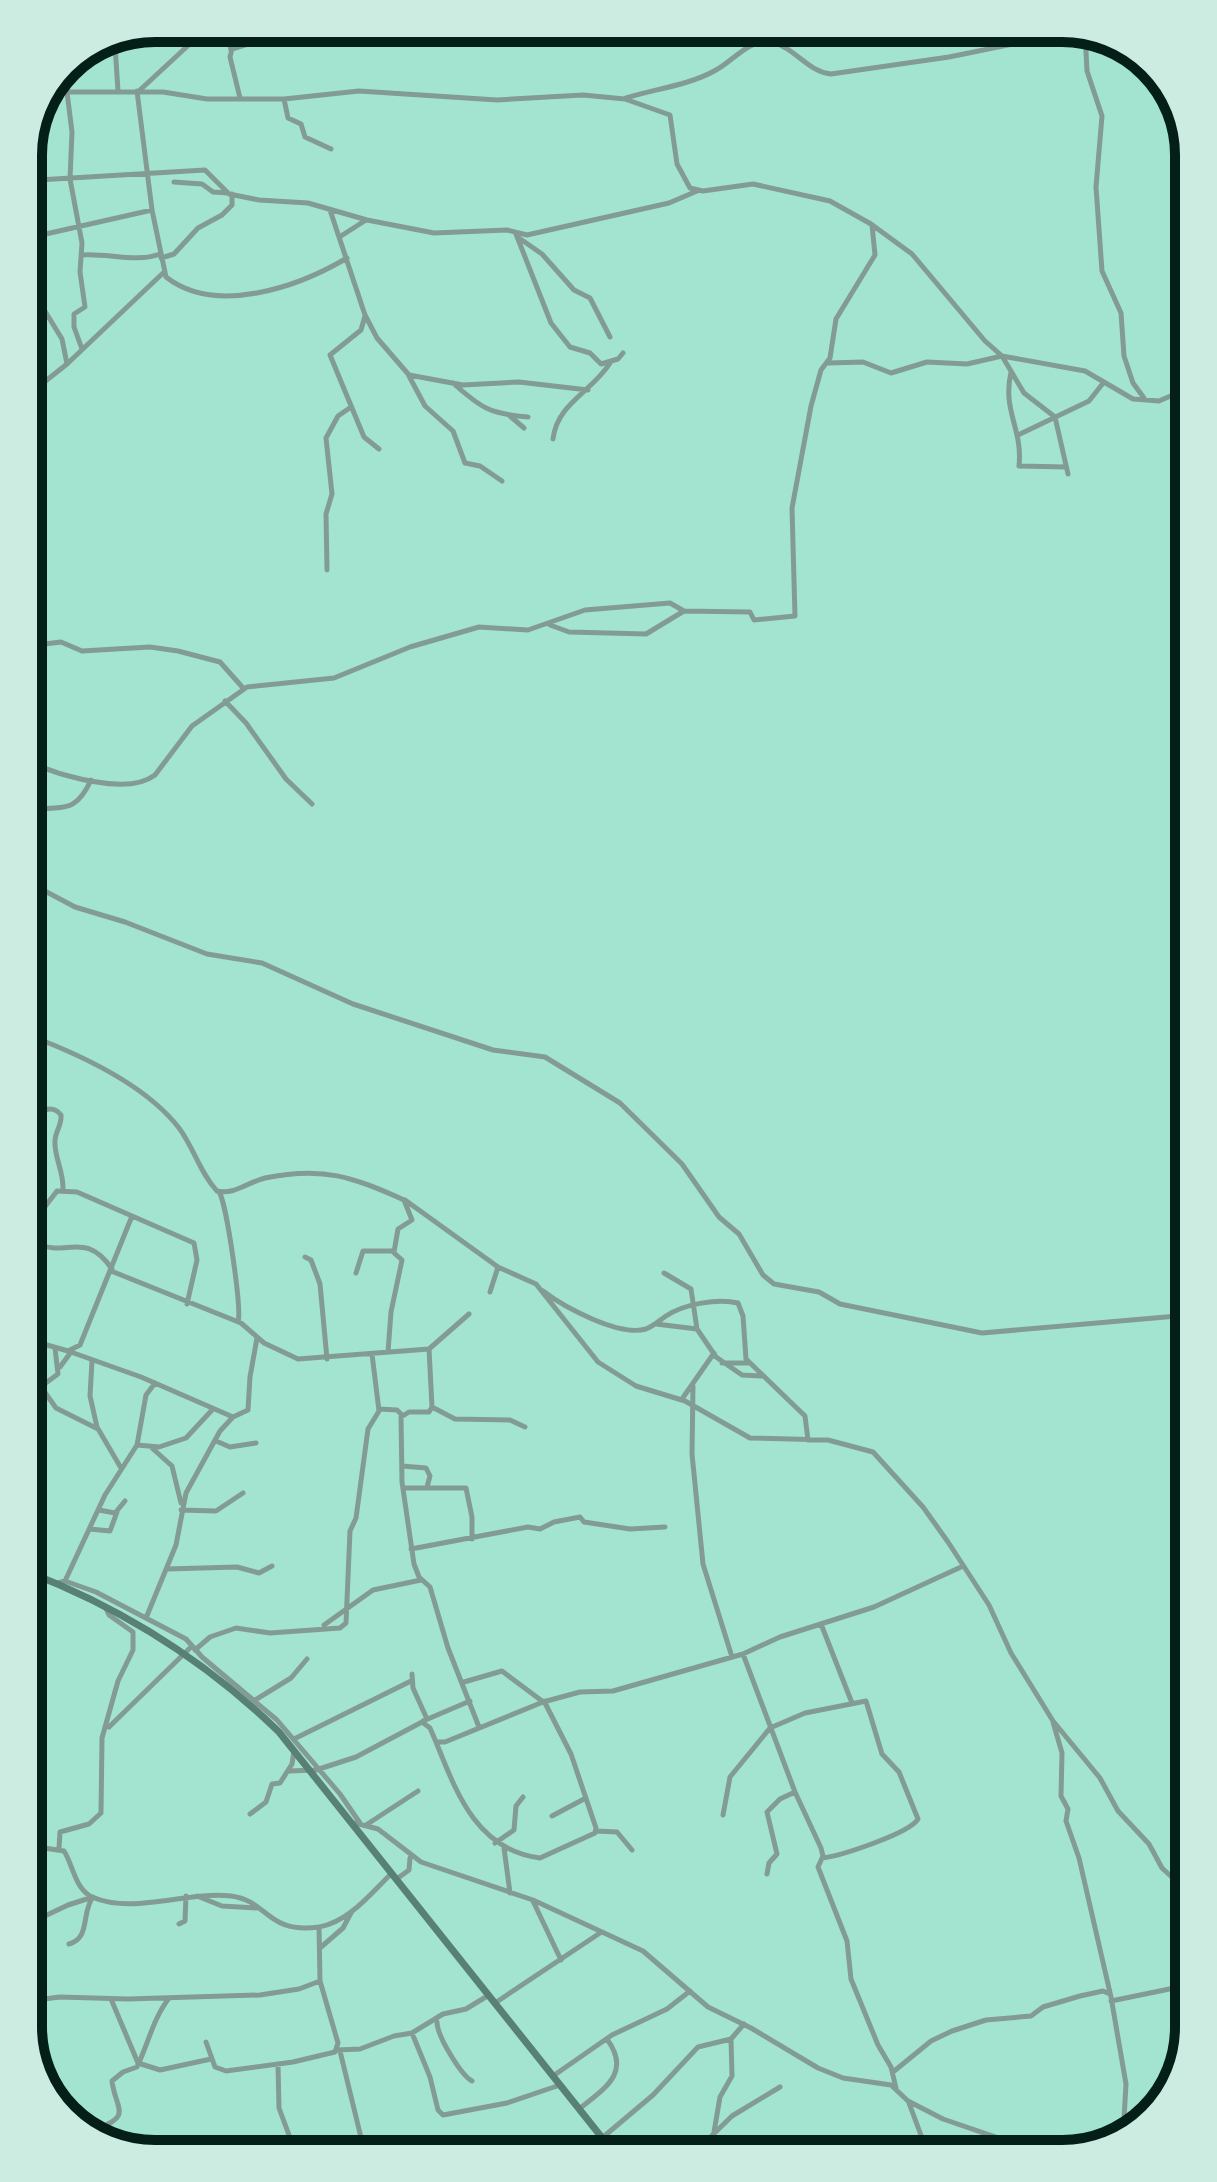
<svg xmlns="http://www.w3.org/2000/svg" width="1217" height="2182" viewBox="0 0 1217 2182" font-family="Roboto,sans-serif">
<rect width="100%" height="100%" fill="#a3e4d0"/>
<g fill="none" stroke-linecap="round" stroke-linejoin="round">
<!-- minor -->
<path stroke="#829c93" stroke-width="5" d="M192 28 194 39
M226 28 231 50
M1085 33 1087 71 1102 116 1096 187 1102 271 1121 313 1124 356 1133 383 1144 398
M115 45 118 91
M999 45 1015 28
M64 68 72 132 70 179 82 243 80 272 85 307 74 314V327L82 349
M140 90 207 28
M137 91 152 210 166 277C216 316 298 287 347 258
M53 92H163L207 99H284L359 91 497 100 583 95 625 99 670 115 677 164 690 188 703 191 753 184 830 201 871 224 912 254 985 341 1002 356 1085 371 1133 399 1159 401 1189 388
M240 98 230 57 232 49 300 28
M626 98C655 89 690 85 716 70 733 61 750 38 771 42 795 47 806 71 831 74L949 57 1077 31
M284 99 288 118 301 124 305 137 331 149
M28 160 33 180H38L205 170 229 194 259 200 308 203 367 220 434 233 507 230 527 235 669 203 697 191
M174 182 202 184 213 192 228 193
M330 210 365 315 377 338 409 375 463 385 519 382 588 390
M516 234 551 323 570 347 590 353 601 364 618 359 623 353
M341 236 366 220
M28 238 152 210
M519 238 542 254 574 290 590 298 610 337
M82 255C109 253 135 263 160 254
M161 258 174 254 198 228 222 215 232 205V194
M28 278 34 281 40 303 62 339 67 364
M365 316 361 330 330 355 364 437 379 449
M828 363 863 362 891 373 927 362 967 364 1002 356 1024 393 1055 417 1068 474
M1011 372C1002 412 1023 428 1019 466L1066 467
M409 376 425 406 453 431 465 463 480 466 502 481
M453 383C481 408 490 414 528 417
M28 395 67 364 163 273
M510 416 524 428
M1018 435 1089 401 1104 382
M553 439C557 403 593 391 610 363
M327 570 326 514 332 494 326 438 338 416 351 407
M550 625 569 632 646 634 684 611
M28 646 61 642 82 651 150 647 178 651 220 662 244 689
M225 701 246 723 286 779 312 804
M28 767C44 765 51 772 65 775 90 782 133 792 155 775L192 726 247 687 334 678 410 647 479 627 528 630 585 610 670 603 684 611 750 612 754 620 795 616 792 508 811 406 821 370 830 358 836 319 875 255 872 225
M28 818C51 795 70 826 91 780
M28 882 75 907 125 922 207 954 262 963 353 1004 493 1050 545 1057 620 1103 682 1164 719 1217 739 1234 763 1275 774 1284 819 1292 840 1304 982 1333 1189 1315
M28 1035C79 1054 145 1084 179 1128 194 1148 200 1173 217 1191 235 1195 248 1182 265 1178 323 1166 353 1177 404 1200L412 1220 398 1229 394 1252
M28 1119C39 1113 51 1102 61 1115 62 1126 55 1131 55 1141 54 1157 63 1169 63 1188
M219 1192C226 1200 242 1309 238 1322
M405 1200 498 1267
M28 1242 39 1243
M305 1257 311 1260 320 1284 327 1359
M112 1269C86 1231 66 1256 41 1245L37 1217 57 1191 77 1192 194 1243 197 1260 187 1304
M111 1271 241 1323 264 1343 298 1359 429 1349 432 1407 455 1419 510 1420 525 1427
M356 1273 363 1251H392L402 1260 391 1312 388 1352
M664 1273 691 1289 697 1329 716 1357 742 1375 761 1376
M543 1291C564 1307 619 1337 646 1329 654 1326 660 1320 666 1316 684 1304 718 1298 738 1303L743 1316 746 1359 805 1416 808 1440
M490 1292 498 1267 536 1284 598 1362 636 1386 685 1401 750 1438 828 1440 873 1452 923 1507 948 1542 989 1605 1011 1653 1053 1721 1100 1778 1118 1811 1149 1844 1162 1868 1189 1893
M656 1324 697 1329
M28 1347 40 1343 68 1351 80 1345 132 1216
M429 1349 469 1314
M68 1351 141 1377 233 1417
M92 1361 90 1396 97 1427 121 1468
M722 1363H749
M60 1367 71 1352
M693 1386 692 1454 703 1564 732 1657
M39 1388 58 1374 55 1348
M28 1390 44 1391 56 1408 98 1429
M682 1399 714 1353
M432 1407 429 1412H409L401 1417 402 1482 414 1564 419 1577 430 1587 448 1648 479 1727
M379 1409 397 1410 402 1415
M216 1441 230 1447 256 1443
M137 1445 159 1447 186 1438 213 1409
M152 1448 172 1466 181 1503
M402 1466 426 1468 430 1476 427 1487
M403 1488H466L472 1517V1539
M99 1510 115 1513 125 1501
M181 1510 216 1511 243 1493
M90 1529 110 1531 117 1512
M411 1549 528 1527 540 1529 554 1522 580 1517 584 1522 630 1529 665 1527
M167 1569 237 1567 259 1573 272 1566
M65 1581 105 1495 137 1445 146 1395 155 1383
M58 1583 65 1581 96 1592 186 1639 202 1657 277 1720 340 1794 360 1823
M146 1618 176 1545 186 1493 220 1431 233 1417 248 1410 250 1377 257 1338
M821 1624 852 1703
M324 1625 373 1590 421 1580
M195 1650 210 1637 236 1628 270 1633 340 1628 346 1623 350 1531 356 1518 368 1429 379 1411 372 1354
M743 1654 795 1792 821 1848 823 1856 818 1867 847 1941 851 1979 878 2045 891 2067 896 2088
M412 1674 413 1688 427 1719
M464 1682 502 1671 542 1701
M255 1700 291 1678 307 1659
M423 1721 470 1701
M1053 1722 1062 1753 1061 1796 1068 1809 1066 1821 1079 1858 1111 1997 1126 2084 1123 2136
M109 1727 191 1647
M294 1739 411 1681
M436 1742C457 1794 477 1850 540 1858L595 1833 596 1828 571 1754 544 1701
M289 1771 316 1770 356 1757 422 1722 430 1728 436 1742H445L543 1702 580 1692 613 1691 743 1654 780 1637 874 1607 961 1567
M250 1814 266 1802 272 1784 280 1783 292 1764 294 1751
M723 1815 730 1777 770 1728 805 1713 866 1701 882 1754 899 1772 918 1819C910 1833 841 1856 822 1858
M552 1816 584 1799
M355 1823 378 1829 421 1862 533 1900 643 1951 708 2007 751 2028 818 2068 843 2078 891 2085 908 2101 943 2119 1045 2154
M366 1825 418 1791
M596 1831 617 1832 632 1850
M495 1843 514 1830 516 1806 523 1797
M59 1848 60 1832 89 1824 101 1813 102 1738 118 1681 133 1650V1632L109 1615 105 1606
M504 1848 510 1893
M28 1854 44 1848 64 1851C73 1865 75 1889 92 1897 134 1915 186 1891 231 1896 269 1901 266 1934 319 1927 349 1922 371 1893 392 1873
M28 1870 32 1890 45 1915
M767 1874 769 1863 777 1854 767 1812 780 1799 795 1792
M398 1878 409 1870 410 1858
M197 1896 222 1906 257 1908
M533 1901 561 1960
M28 1924 68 1905 93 1897C81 1912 91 1938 69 1944
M179 1924 185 1921 186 1896
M320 1948 343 1928 352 1911
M111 1999 138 2063 160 2070 211 2059
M28 2001 60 1997 128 1999 260 1995 299 1989 320 1981 319 1927
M1111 2001 1189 1985
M495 2003 600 1933
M437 2022C437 2036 461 2075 472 2081
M412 2033 430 2077 438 2110 443 2115 507 2103 560 2085
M206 2042 215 2067 226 2071 293 2062 335 2052 338 2043 320 1981
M337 2050 360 2049 394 2036 412 2033 443 2014 466 2009 489 1995
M340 2051 365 2154
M278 2064 279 2108 296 2154
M893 2072 931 2041 952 2031 986 2020 1031 2016 1043 2007 1080 1996 1103 1991 1110 1994
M553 2076 612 2035 667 2009 690 1991
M909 2103 928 2154
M579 2109C607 2087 631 2072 607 2039
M98 2128C133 2116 115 2108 112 2081L123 2072 137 2067C148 2044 153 2019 169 1998
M714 2132 720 2097 732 2076 731 2039
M602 2138 653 2095 698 2047 731 2039 744 2024
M245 2154 288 2139
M693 2154 732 2116 780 2087"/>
<!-- secondary -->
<path stroke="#588074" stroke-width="7" d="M28 1572C124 1609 206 1661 279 1732L615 2154"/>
</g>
<!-- crop -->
<path d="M0 0H1217V2182H0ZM155 42H1062A113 113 0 0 1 1175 155V2027A113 113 0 0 1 1062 2140H155A113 113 0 0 1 42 2027V155A113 113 0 0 1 155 42Z" fill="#cdece1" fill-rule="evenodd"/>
<path fill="none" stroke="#041f18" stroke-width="10" d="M155 42H1062A113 113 0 0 1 1175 155V2027A113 113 0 0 1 1062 2140H155A113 113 0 0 1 42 2027V155A113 113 0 0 1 155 42Z"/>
</svg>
